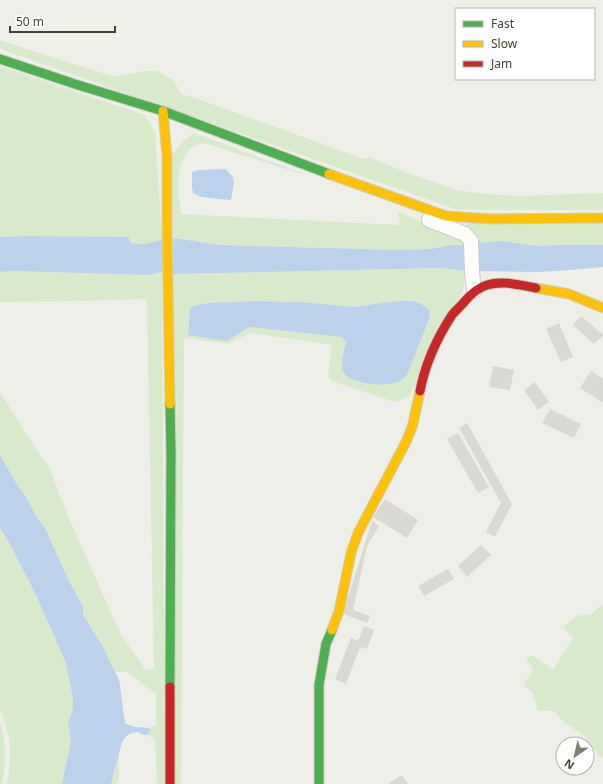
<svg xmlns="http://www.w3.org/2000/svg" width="603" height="784" viewBox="0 0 603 784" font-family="'Noto Sans',sans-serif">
<rect width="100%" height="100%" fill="#efefea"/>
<!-- green -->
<path fill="#d8eacb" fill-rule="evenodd" d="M0 40 114 77 146 71H158L174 81 181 94 198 99 364 159 370 157 405 172 459 191 487 194 518 196 603 193V210H458L0 49Z
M0 66 145 115 155 132 162 239 149 244 140 245 68 237 24 236 0 237Z
M195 133 315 178 210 145C207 144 204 143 201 144 182 148 179 170 178 185 178 194 180 204 181 214L400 225 398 211 461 240 466 245H451L431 249 397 250 221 245 173 238V154C180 144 184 139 195 133Z
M464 223H603V245H556L538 246 500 241 478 243C477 235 469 229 464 223Z
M440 268 466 271 463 291 409 397 395 402 332 381 328 376 332 345 250 333 228 344 184 338 182 625 181 784H174L173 274ZM255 301 302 302 355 307 388 302 421 304 430 311V318L412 362 391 384C382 384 364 385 356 381 352 379 346 371 342 367L346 341 341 337 249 327 234 337 188 335 190 307 208 303Z
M13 271 148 275 162 272 165 784H157L155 740 148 735 150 728 156 725V694L127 672H114L109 661 105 650 83 615V606L70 583 44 526 37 518 26 497 19 488 0 455V392L42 458 47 462 71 523 121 635 146 670 154 669 147 305 145 299 84 301 0 302V272Z
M0 528 10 544 34 591 66 663 73 699V709L68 722 71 740 62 784H7C8 776 10 767 10 758 11 740 6 724 0 708Z
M603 604V757L599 756 586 737 577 731 564 722 554 711H538L532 691 523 686 533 669 526 659 532 655 553 670 573 638 563 627 576 616 591 614Z
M0 723C7 746 6 761 2 784H0Z
M119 753V777L117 784H111Z"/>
<!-- water -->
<path fill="#bbd1ec" d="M226 169 233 177 234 183 231 200 201 197 193 193 192 187V172L198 170Z
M24 236 128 237 131 243C144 245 150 244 162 239V272L148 275 13 271 0 272V237Z
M173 238 221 245 397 250 431 249 451 245H466V271L440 268 173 274Z
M500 241 538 246 556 245H603V267C581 269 560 271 538 272 517 272 497 271 476 271L478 243Z
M255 301 302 302 355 307 388 302 402 301H412L421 304 430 310V317L407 375C404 377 402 380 399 381 387 388 347 385 342 369 341 364 345 347 346 341L341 337 249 327 227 341 188 335 190 307 208 303Z
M0 455 19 488 26 497 37 518 44 526 70 583 83 606V615L105 650 109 661 119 679 125 724 136 727 150 728 148 735H143L138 732C130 733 127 734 122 742L111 784H62L71 740 68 722 73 709V699L66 663 34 591 10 544 0 528Z"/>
<!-- building -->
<path fill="#d9d8d2" d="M581 316 603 335 594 344 573 325Z
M559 323 573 357 561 362 546 329Z
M493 366 514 370 510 390 489 387Z
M591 371 603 379V403L580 388Z
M535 382 549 402 538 410 524 390Z
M550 409 581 424 574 438 542 423Z
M467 423 512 504 495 537 486 532 501 503 459 428Z
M458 433 489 487 478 493 447 439Z
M385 499 418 520 407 538 373 517Z
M372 521 379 526 367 546 353 610 370 616 367 623 343 614Z
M481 545 491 555 467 577 458 566Z
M448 569 454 579 424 596 418 586Z
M364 626 374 630 367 649 360 647 346 684 335 679 351 638 358 641Z
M402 775 408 784H388Z"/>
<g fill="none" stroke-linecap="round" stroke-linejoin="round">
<!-- street casing -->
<g stroke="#cdcdc7" stroke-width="16">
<path id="street" d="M429 220 465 234 471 241 472 271 474 291"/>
</g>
<!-- fast casing -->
<g stroke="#cecdc1" stroke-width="11">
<path id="fast" d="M0 59 78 85 163 111 329 174
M170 404 171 453 170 687
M319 784V685L326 644 332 630"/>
</g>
<!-- slow casing -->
<g stroke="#cecdc1" stroke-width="11">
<path id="slow" d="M163 111 167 156V231L170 404
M329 174 446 216 492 219 603 218
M536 288 569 294 603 308
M332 630 339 611 351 553 358 533 407 440 413 424 420 391"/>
</g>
<!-- jam casing -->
<g stroke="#cecdc1" stroke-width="11">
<path id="jam" d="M420 391C425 365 437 338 452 315 456 310 461 306 465 301 471 294 477 288 487 285 502 280 520 285 536 288
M170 784V687"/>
</g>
<!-- street -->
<use href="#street" stroke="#fdfdfc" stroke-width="14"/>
<!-- fast -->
<use href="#fast" stroke="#4caf50" stroke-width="9"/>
<!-- slow -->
<use href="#slow" stroke="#ffc107" stroke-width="9"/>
<!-- jam -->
<use href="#jam" stroke="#c62828" stroke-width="9"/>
</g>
<!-- legend -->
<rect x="455" y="8" width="140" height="72" fill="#ffffff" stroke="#b5b3af"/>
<rect x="463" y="21" width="20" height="6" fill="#4caf50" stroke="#b5b3af"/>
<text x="491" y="28" font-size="12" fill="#454236">Fast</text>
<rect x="463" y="41" width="20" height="6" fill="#ffc107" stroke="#b5b3af"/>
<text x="491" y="48" font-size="12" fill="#454236">Slow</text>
<rect x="463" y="61" width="20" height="6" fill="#c62828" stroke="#b5b3af"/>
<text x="491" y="68" font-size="12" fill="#454236">Jam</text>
<!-- north arrow -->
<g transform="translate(575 756) rotate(214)"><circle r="19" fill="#ffffff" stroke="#b5b3af"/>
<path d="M0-3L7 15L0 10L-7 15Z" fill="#807f75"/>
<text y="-6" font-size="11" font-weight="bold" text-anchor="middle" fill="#454236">N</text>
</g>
<!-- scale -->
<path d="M10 26v6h105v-6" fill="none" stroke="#454236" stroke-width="2"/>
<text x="16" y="26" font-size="12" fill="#454236" stroke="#ffffff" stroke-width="3" paint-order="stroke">50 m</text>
</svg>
